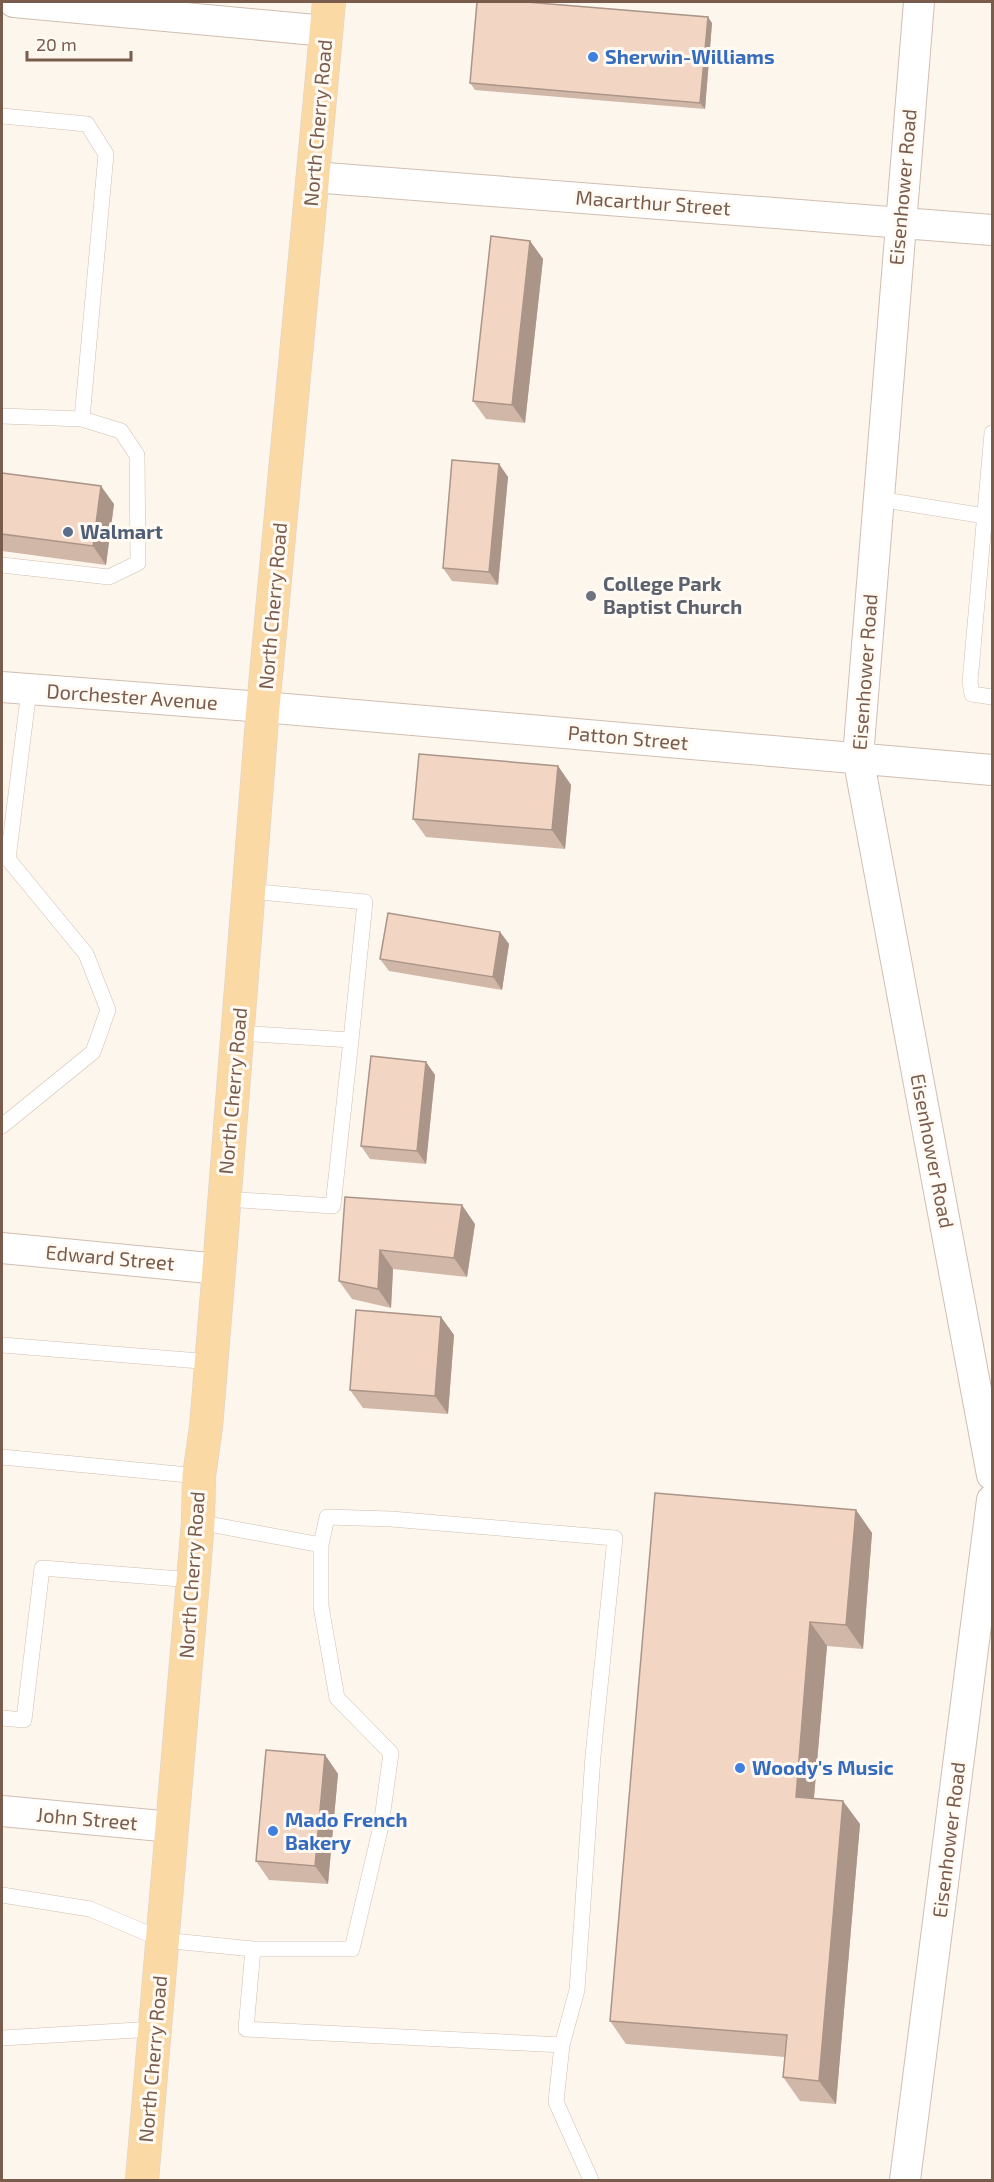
<svg xmlns="http://www.w3.org/2000/svg" width="994" height="2182" viewBox="0 0 994 2182" font-family="'Exo 2',sans-serif">
<rect width="100%" height="100%" fill="#fdf6ec"/>
<g fill="none" stroke-linecap="round" stroke-linejoin="round">
<!-- service casing -->
<g stroke="#d1beb0" stroke-width="16">
<path id="service" d="M2 116 87 124 106 154 82 419 2 416
M992 433 970 682 972 694 992 697
M878 499 985 516
M2 565 109 577 138 563 137 455 121 431 82 419
M238 1033 351 1040 365 902 249 891
M2 1126 93 1052 108 1010 86 954 8 859 29 690
M225 1199 333 1206 351 1040
M2 1345 212 1362
M2 1457 199 1476
M198 1522 321 1545
M2 1718 24 1720 42 1568 193 1580
M2 1895 90 1909 163 1940 253 1949H352L381 1826 391 1753 337 1698 321 1606V1545L327 1517 391 1519 615 1538 593 1756 577 1990 562 2045
M253 1949 246 2029 562 2045 556 2102 591 2180
M2 2038 155 2029"/>
</g>
<!-- minor casing -->
<g stroke="#d1beb0" stroke-width="32">
<path id="minor" d="M14 2 326 31
M919 2 858 757 992 1475
M313 177 992 230
M2 687 263 707 992 770
M2 1248 219 1269
M2 1811 172 1827
M905 2180 992 1500"/>
</g>
<!-- primary casing -->
<g stroke="#dad1cd" stroke-width="34">
<path id="primary" d="M142 2180 198 1522 199 1476 206 1427 219 1269 263 707 329 2"/>
</g>
<!-- service -->
<use href="#service" stroke="#fff" stroke-width="15"/>
<!-- minor -->
<use href="#minor" stroke="#fff" stroke-width="30"/>
<!-- primary -->
<use href="#primary" stroke="#fbd9a5" stroke-width="33"/>
</g>
<!-- wall -->
<path fill="#d1b7a8" d="M712 23 705 109 475 90 470 83Z
M530 241 543 259 525 423 486 419 473 401Z
M499 464 508 477 498 585 452 581 443 568Z
M2 473 114 504 106 565 2 551Z
M558 766 571 785 565 849 426 837 413 819Z
M500 932 509 944 502 990 389 971 380 959Z
M426 1062 435 1075 426 1164 370 1159 361 1146Z
M345 1197 475 1224 467 1277 393 1269 391 1308 352 1299 339 1281Z
M441 1317 454 1335 448 1414 363 1408 350 1390Z
M856 1510 872 1533 863 1649 827 1646 814 1798 860 1824 836 2104 800 2101 783 2077 785 2057 626 2044 610 2021Z
M325 1755 338 1774 328 1884 269 1880 256 1861Z"/>
<!-- shaded-wall -->
<path fill="#aa9588" d="M708 17 712 23 705 109 700 103Z
M530 241 543 259 525 423 512 405Z
M499 464 508 477 498 585 489 572Z
M101 486 114 504 106 565 93 546Z
M558 766 571 785 565 849 552 830Z
M500 932 509 944 502 990 493 977Z
M426 1062 435 1075 426 1164 417 1151Z
M462 1205 475 1224 467 1277 454 1258Z
M380 1250 393 1269 391 1308 378 1289Z
M441 1317 454 1335 448 1414 435 1396Z
M856 1510 872 1533 863 1649 846 1625Z
M810 1622 827 1646 812 1820 796 1797Z
M325 1755 338 1774 328 1884 315 1866Z
M843 1801 860 1824 836 2104 819 2081Z"/>
<!-- building -->
<path fill="#f3d5c3" stroke="#aa9588" stroke-width="1.5" d="M477 2H526L708 17 700 103 470 83Z
M491 236 530 241 512 405 473 401Z
M452 460 499 464 489 572 443 568Z
M2 473 101 486 93 546 2 534Z
M419 754 558 766 552 830 413 819Z
M388 913 500 932 493 977 380 959Z
M371 1056 426 1062 417 1151 361 1146Z
M345 1197 462 1205 454 1258 380 1250 378 1289 339 1281Z
M356 1310 441 1317 435 1396 350 1390Z
M655 1493 856 1510 846 1625 810 1622 796 1797 843 1801 819 2081 783 2077 787 2035 610 2021Z
M266 1750 325 1755 315 1866 256 1861Z"/>
<!-- markers -->
<g fill="#3f7fe0" stroke="#fffaf3" stroke-width="2">
<circle cx="593" cy="57" r="6"/>
<circle cx="740" cy="1768" r="6"/>
<circle cx="273" cy="1831" r="6"/>
</g>
<circle fill="#5c6f8a" stroke="#fffaf3" stroke-width="2" cx="68" cy="532" r="6"/>
<circle fill="#6b7280" stroke="#fffaf3" stroke-width="2" cx="591" cy="596" r="6"/>
<g text-anchor="middle" stroke-width="6" stroke-linejoin="round" paint-order="stroke">
<!-- shop labels -->
<g font-size="20" font-weight="bold" fill="#366cbe" stroke="#fffaf3" text-anchor="start">
<text x="605" y="64">Sherwin-Williams</text>
<text x="752" y="1775">Woody's Music</text>
<text x="285" y="1827">Mado French<tspan x="285" dy="23">Bakery</tspan></text>
</g>
<!-- street labels -->
<g font-size="20" fill="#7a5c4d" stroke="#fffaf3">
<text transform="translate(318 123) rotate(-85)" y="7">North Cherry Road</text>
<text transform="translate(903 187) rotate(-85)" y="7">Eisenhower Road</text>
<text transform="translate(653 203) rotate(4)" y="7">Macarthur Street</text>
<text transform="translate(273 606) rotate(-85)" y="7">North Cherry Road</text>
<text transform="translate(865 672) rotate(-86)" y="7">Eisenhower Road</text>
<text transform="translate(132 697) rotate(4)" y="7">Dorchester Avenue</text>
<text transform="translate(628 738) rotate(5)" y="7">Patton Street</text>
<text transform="translate(233 1091) rotate(-85)" y="7">North Cherry Road</text>
<text transform="translate(932 1151) rotate(79)" y="7">Eisenhower Road</text>
<text transform="translate(110 1258) rotate(5)" y="7">Edward Street</text>
<text transform="translate(192 1575) rotate(-86)" y="7">North Cherry Road</text>
<text transform="translate(87 1819) rotate(5)" y="7">John Street</text>
<text transform="translate(949 1840) rotate(-83)" y="7">Eisenhower Road</text>
<text transform="translate(153 2059) rotate(-85)" y="7">North Cherry Road</text>
</g>
<!-- service labels -->
<g font-size="20" font-weight="bold" fill="#4e5e75" stroke="#fffaf3" text-anchor="start">
<text x="80" y="539">Walmart</text>
</g>
<!-- worship labels -->
<g font-size="20" font-weight="bold" fill="#5b616d" stroke="#fffaf3" text-anchor="start">
<text x="603" y="591">College Park<tspan x="603" dy="23">Baptist Church</tspan></text>
</g>
</g>
<!-- border -->
<rect width="994" height="2182" fill="none" stroke="#7a5c4d" stroke-width="6"/>
<!-- scale -->
<path d="M27 51v9h104v-9" fill="none" stroke="#7a5c4d" stroke-width="3"/>
<text x="36" y="51" font-size="18" fill="#7a5c4d" stroke="#fffaf3" stroke-width="4.5" paint-order="stroke">20 m</text>
</svg>
